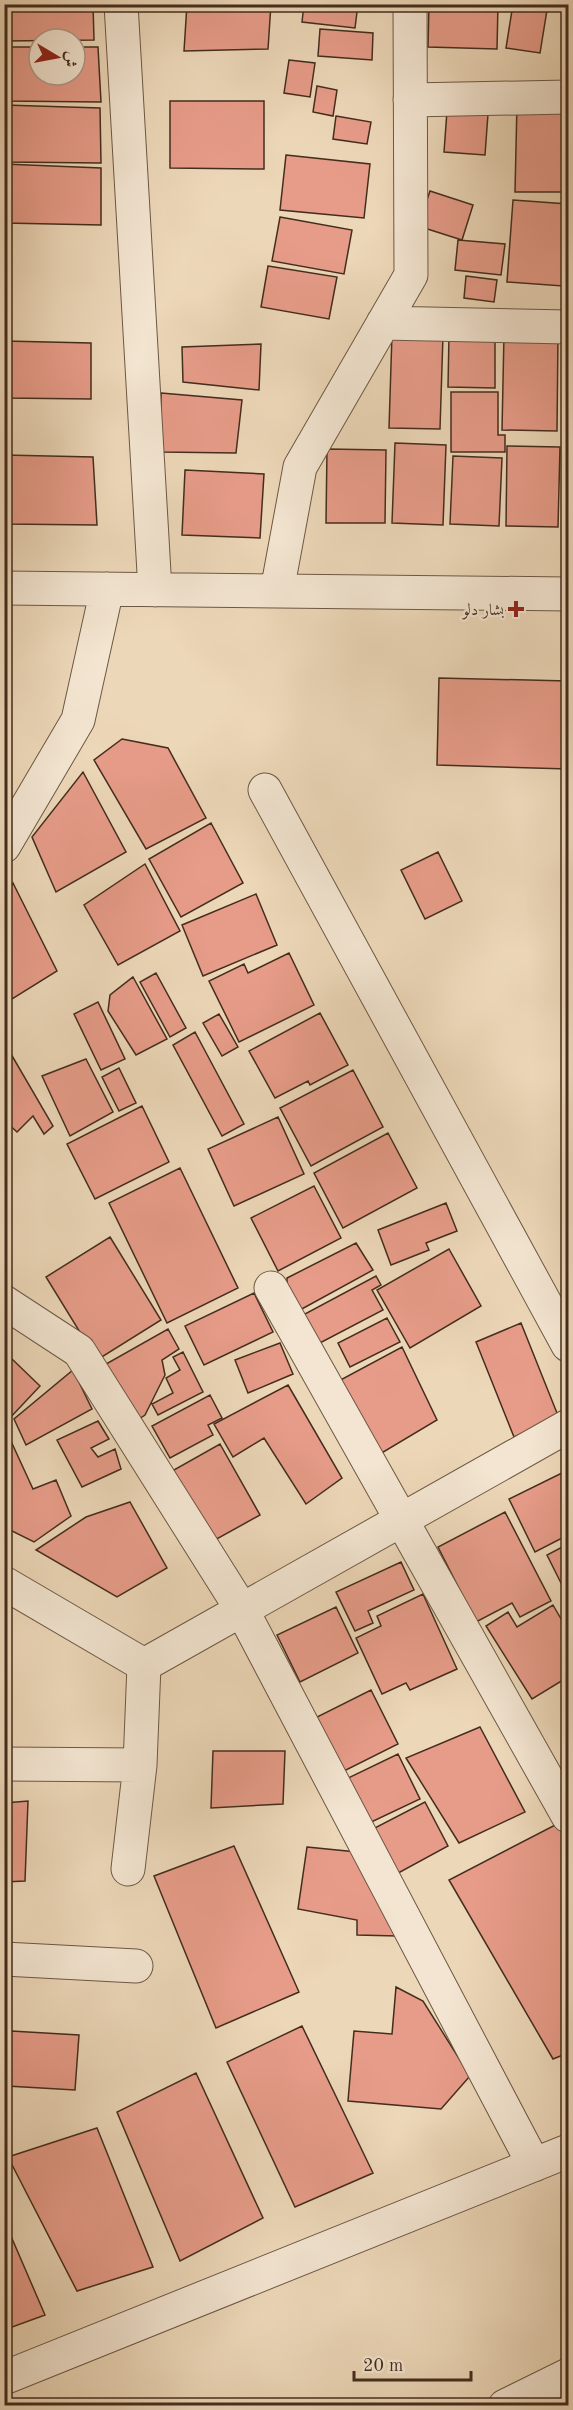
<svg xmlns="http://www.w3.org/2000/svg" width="573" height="2410" viewBox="0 0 573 2410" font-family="'Old Standard TT',Amiri,serif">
<rect width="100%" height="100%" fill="#ecd7b8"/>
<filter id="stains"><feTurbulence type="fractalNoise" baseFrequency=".00333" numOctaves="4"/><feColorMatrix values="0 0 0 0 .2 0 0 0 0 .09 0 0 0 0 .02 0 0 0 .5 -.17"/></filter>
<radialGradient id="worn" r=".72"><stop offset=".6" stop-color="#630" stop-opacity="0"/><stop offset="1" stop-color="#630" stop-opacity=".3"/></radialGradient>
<!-- building -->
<path fill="#e79c89" stroke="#432d1d" stroke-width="1.5" d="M4 4H93L94 40 4 41Z
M187 4H271L268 49 184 51Z
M304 4H358L355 28 302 22Z
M429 4H498L497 49 428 47Z
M513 4H548L540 53 506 48Z
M565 4H568V28H565Z
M320 29 373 33 372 60 318 56Z
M4 47H39V75H75V47H98L101 102 4 101Z
M289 60 315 63 310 97 284 93Z
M317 86 337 90 333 116 313 112Z
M568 100V191H566Z
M170 101H264V169L170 168Z
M517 103 563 104 562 192H515Z
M4 105 100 108 101 163 4 162Z
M447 111 488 114 485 155 444 152Z
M336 116 371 122 367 144 333 139Z
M286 155 370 164 364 218 280 210Z
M4 164 101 168V225L4 223Z
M430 191 473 205 462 240 418 226Z
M513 200 568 204 563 286 507 282Z
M280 217 352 230 344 274 272 261Z
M458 240 505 244 501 275 455 270Z
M568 261V290H566Z
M268 266 337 277 329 319 261 307Z
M466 276 497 280 494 302 464 298Z
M392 334 443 335 440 429 389 428Z
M504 334H558L557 431 502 430Z
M449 335H495V388L448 387Z
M4 341 91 343V399L4 398Z
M261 344 259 390 183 382 182 347Z
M451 392H498V435H505V452H451Z
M161 393 242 400 236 453 161 452Z
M395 443 446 445 443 525 392 523Z
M507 446 560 447 558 527 506 526Z
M327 449 386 450 385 523H326Z
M4 455 93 457 97 525 4 524Z
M453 456 502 458 499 526 450 524Z
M185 470 264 474 260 538 182 535Z
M439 678 568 681V769L437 765Z
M122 739 168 748 206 818 146 849 94 760Z
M83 772 126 852 56 892 32 837Z
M211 823 243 883 181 917 149 859Z
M438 852 462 901 425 919 401 870Z
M145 864 180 931 118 965 84 905Z
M13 883 57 971 4 1004V898Z
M256 894 277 945 203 976 182 925Z
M289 953 314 1005 239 1042 209 981 244 964 248 973Z
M156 973 186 1028 170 1037 140 982Z
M133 977 167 1039 136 1055 108 1011 110 995Z
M98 1002 125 1059 101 1070 74 1014Z
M320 1013 348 1065 310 1085 308 1081 275 1098 249 1051Z
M219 1014 238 1047 222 1056 203 1023Z
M195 1032 244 1124 222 1136 173 1045Z
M4 1042 53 1126 44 1134 33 1116 17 1132 4 1120Z
M86 1059 113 1112 70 1136 42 1076Z
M119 1068 136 1103 119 1111 102 1077Z
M353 1070 383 1127 311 1166 280 1108Z
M142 1106 169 1162 95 1199 67 1144Z
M278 1117 304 1174 234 1206 208 1149Z
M388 1133 417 1188 343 1228 314 1173Z
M180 1168 238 1288 167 1323 109 1203Z
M314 1186 341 1238 278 1271 251 1218Z
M446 1203 457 1231 426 1243 429 1250 391 1265 378 1230Z
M110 1237 161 1320 97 1360 46 1277Z
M356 1243 373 1270 300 1310 287 1295V1278Z
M449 1249 481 1306 410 1348 377 1290Z
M376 1276 381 1285 372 1290 383 1310 318 1344 303 1315Z
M254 1293 273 1332 204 1365 185 1326Z
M387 1318 400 1342 350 1367 338 1343Z
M521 1323 559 1418 514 1437 476 1342Z
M168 1329 179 1349 162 1360 165 1375 145 1415 133 1423 99 1368Z
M280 1343 293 1374 248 1393 235 1360Z
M402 1347 437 1420 375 1457 333 1384Z
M183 1352 203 1392 158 1415 152 1404 173 1393 166 1378 180 1370 173 1357Z
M12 1359 40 1386 8 1420 4 1417V1367Z
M73 1370 92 1409 26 1445 14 1419Z
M288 1385 342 1478 306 1504 264 1438 233 1457 214 1424Z
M210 1395 222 1418 208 1425 213 1435 170 1458 152 1426Z
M98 1421 109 1439 91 1448 98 1457 115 1449 121 1469 82 1487 57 1440Z
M10 1439 33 1489 56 1480 71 1516 34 1542 4 1527V1443Z
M220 1444 260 1515 204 1546 165 1475Z
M568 1470V1535L535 1552 509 1499Z
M130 1502 167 1568 117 1597 36 1550 86 1517Z
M505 1512 551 1601 520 1617 512 1603 476 1622 438 1547Z
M568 1544V1597L547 1555Z
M401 1562 414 1590 368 1611 373 1623 355 1631 336 1592Z
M423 1594 457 1669 410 1690 406 1683 382 1694 356 1638 381 1626 377 1616Z
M553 1605 568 1631V1677L532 1699 486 1626 508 1612 517 1627Z
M336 1607 358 1653 300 1682 277 1635Z
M371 1690 398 1744 336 1775 309 1721Z
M480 1727 525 1812 459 1843 406 1758Z
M213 1751H285L283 1804 211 1808Z
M398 1754 420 1799 365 1825 344 1780Z
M28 1801 25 1881 4 1882V1803Z
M425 1802 448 1846 391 1877 367 1832Z
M559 1823 568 1841V2053L553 2059 449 1880Z
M234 1846 299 1992 216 2028 154 1876Z
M307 1847 357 1852 397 1936 357 1935V1920L298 1909Z
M396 1987 423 2001 470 2076 441 2109 348 2101 354 2031 392 2034Z
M302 2026 373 2173 295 2207 227 2062Z
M11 2031 79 2035 75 2090 7 2086Z
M196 2073 263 2218 180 2261 117 2112Z
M97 2128 153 2267 77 2291 8 2157Z
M4 2220 45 2315 4 2330Z"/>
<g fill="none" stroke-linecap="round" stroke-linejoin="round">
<!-- minor casing -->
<g stroke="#6d5844" stroke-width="35">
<path id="minor" d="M121 4 155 590
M410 100 568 97
M383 323 568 327
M4 588 568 594
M277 591 300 467 411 275 410 4
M265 790 568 1345
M4 846 78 720 107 589
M271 1288 568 1816
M4 1302 79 1351 242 1610 534 2165
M4 1583 144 1665 568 1426
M4 1764 140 1765
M128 1869 140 1765 144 1665
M4 1959 136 1966
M4 2378 568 2151
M505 2406 568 2375"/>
</g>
<!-- minor -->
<use href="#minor" stroke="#f3e5d1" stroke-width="33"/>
</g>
<!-- markers -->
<path fill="#8f2418" stroke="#f3e5d1" stroke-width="2" d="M513 600h6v6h6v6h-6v6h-6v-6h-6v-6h6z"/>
<g text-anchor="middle" stroke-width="4.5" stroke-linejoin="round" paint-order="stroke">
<!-- poi labels -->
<g font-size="16" fill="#432d1d" stroke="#f3e5d1" text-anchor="end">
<text x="504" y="615">بشار دلو</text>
</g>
</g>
<!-- margin -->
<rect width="573" height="2410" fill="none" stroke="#ecd7b8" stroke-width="24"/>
<rect x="6" y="6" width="561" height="2398" fill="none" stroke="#432d1d" stroke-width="3"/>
<rect x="12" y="12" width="549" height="2386" fill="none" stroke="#432d1d" stroke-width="1.5"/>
<!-- north arrow -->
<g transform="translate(57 57) rotate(100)"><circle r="28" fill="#f3e5d1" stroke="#ad9b89" stroke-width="1.5"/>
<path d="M0-4.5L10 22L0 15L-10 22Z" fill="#8f2418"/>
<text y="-9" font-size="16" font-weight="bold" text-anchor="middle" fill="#432d1d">ش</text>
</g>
<!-- scale -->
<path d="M354 2371v9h117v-9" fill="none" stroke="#432d1d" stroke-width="3"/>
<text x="363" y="2371" font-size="18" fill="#432d1d" stroke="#f3e5d1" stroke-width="4.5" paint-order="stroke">20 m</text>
<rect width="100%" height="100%" filter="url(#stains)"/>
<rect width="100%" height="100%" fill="url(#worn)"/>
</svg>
